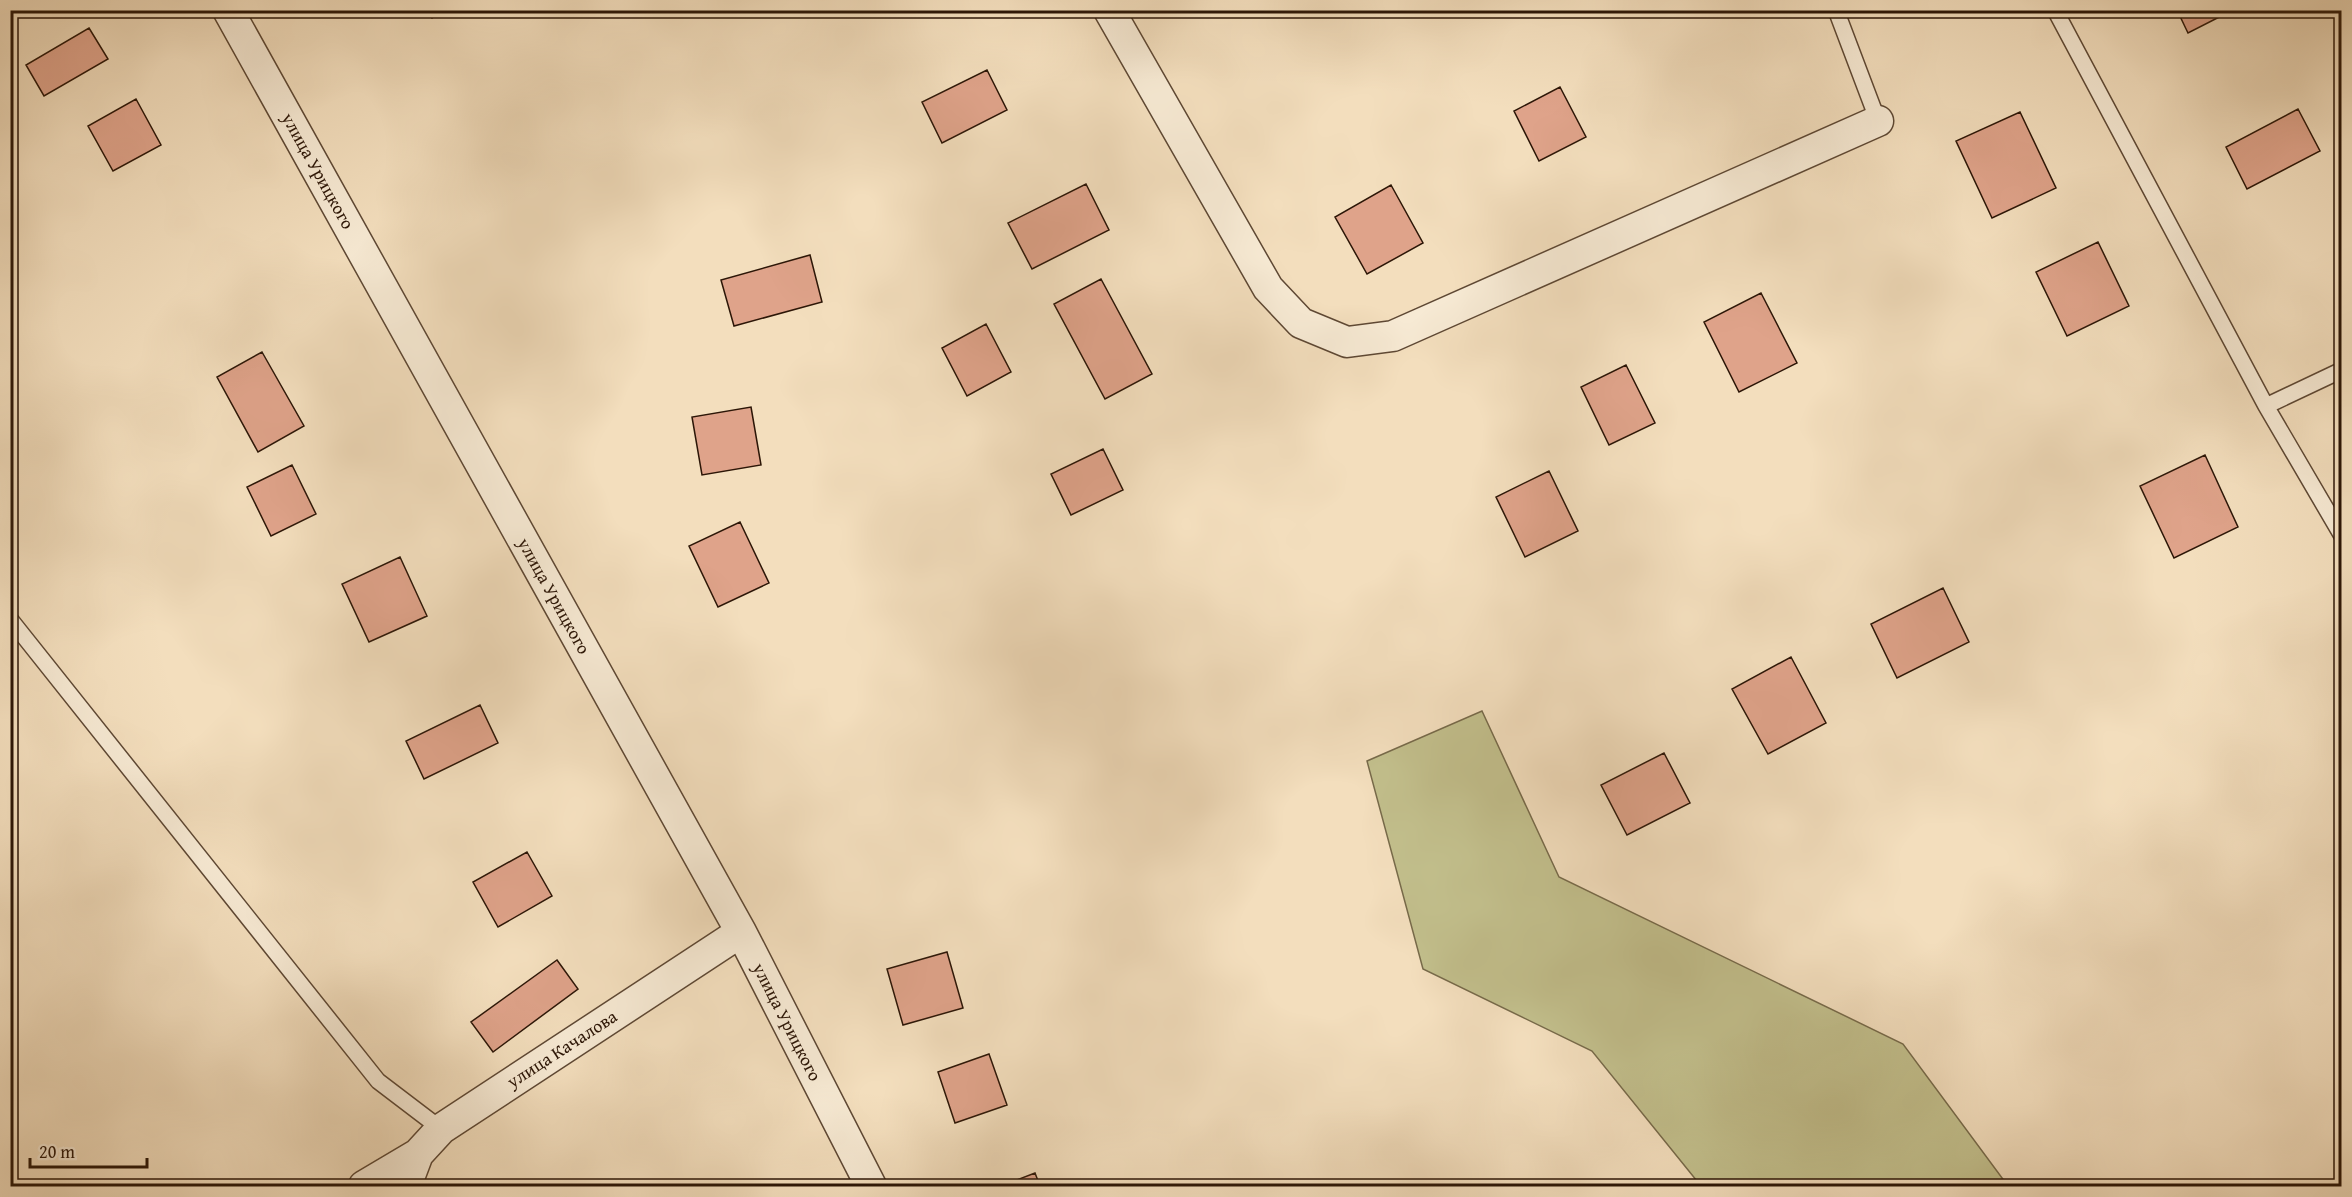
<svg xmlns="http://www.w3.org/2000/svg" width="2352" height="1197" viewBox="0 0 2352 1197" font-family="'Gentium Book Plus',serif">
<rect width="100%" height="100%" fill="#f3debd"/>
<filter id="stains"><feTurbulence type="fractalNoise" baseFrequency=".00333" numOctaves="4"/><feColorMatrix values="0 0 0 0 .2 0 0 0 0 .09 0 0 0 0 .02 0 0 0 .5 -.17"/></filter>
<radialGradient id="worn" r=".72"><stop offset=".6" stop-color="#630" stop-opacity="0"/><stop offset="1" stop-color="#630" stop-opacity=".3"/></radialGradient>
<!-- green -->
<path fill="#c2bf8c" stroke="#776a4a" stroke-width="1.5" d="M1482 711 1559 877 1903 1044 2008 1186H1701L1592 1051 1423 969 1367 761Z"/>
<!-- building -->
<path fill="#dfa38a" stroke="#2c1607" stroke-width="1.5" d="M428 10H446L432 18Z
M2177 10H2233L2188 33Z
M89 28 108 59 44 96 26 65Z
M987 70 1007 110 942 143 922 102Z
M1560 87 1586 137 1539 161 1514 111Z
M136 99 161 145 113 171 88 126Z
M2298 109 2320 151 2247 189 2226 147Z
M2020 112 2056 188 1992 218 1956 141Z
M1086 184 1109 230 1032 269 1008 223Z
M1391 185 1423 243 1367 274 1335 217Z
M2098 242 2129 306 2067 336 2036 272Z
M810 255 822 302 734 326 721 280Z
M1101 279 1152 374 1105 399 1054 304Z
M1761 293 1797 363 1739 392 1704 322Z
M986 324 1011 372 967 396 942 348Z
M262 352 304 426 258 452 217 377Z
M1626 365 1655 423 1609 445 1581 387Z
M751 407 761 465 702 475 692 417Z
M1103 449 1123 490 1071 515 1051 474Z
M2205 455 2238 527 2174 558 2140 486Z
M292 465 316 514 271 536 247 487Z
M1549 471 1578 531 1525 557 1496 497Z
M740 522 769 583 718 607 689 546Z
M400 557 427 616 369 642 342 584Z
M1943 588 1969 642 1897 678 1871 624Z
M1791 657 1826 723 1768 754 1732 689Z
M480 705 498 743 424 779 406 741Z
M1664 753 1690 803 1627 835 1601 785Z
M527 852 552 896 498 927 473 882Z
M947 952 963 1008 903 1025 887 969Z
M557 960 578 989 493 1052 471 1022Z
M989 1054 1007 1105 955 1123 938 1072Z
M1035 1173 1040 1186H1001Z"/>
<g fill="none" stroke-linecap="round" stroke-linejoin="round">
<!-- lane casing -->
<g stroke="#5e4834" stroke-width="18">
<path id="lane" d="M1836 10 1878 121
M2055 10 2266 406 2342 536
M2266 406 2342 370
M10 619 378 1081 441 1129"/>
</g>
<!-- street casing -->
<g stroke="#5e4834" stroke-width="33">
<path id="street" d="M228 10 741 932 871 1186
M1109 10 1268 288 1301 323 1347 342 1393 336 1878 121
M364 1186 418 1154
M406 1186 418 1154 441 1129 741 932"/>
</g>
<!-- lane -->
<use href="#lane" stroke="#f7ead4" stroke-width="15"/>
<!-- street -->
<use href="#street" stroke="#f7ead4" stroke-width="30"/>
</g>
<g text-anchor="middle" stroke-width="4.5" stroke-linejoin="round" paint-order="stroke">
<!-- street labels -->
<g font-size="18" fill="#2c1607" stroke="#f7ead4">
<text transform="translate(318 171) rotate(61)" y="6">улица Урицкого</text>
<text transform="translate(554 596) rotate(61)" y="6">улица Урицкого</text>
<text transform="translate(787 1022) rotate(63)" y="6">улица Урицкого</text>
<text transform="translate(562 1049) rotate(-33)" y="6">улица Качалова</text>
</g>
</g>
<!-- margin -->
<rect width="2352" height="1197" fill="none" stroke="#f3debd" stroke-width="36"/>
<rect x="12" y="12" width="2328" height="1173" fill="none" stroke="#2c1607" stroke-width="3"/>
<rect x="18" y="18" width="2316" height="1161" fill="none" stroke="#2c1607" stroke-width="1.5"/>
<!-- scale -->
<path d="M30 1158v9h117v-9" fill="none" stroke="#2c1607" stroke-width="3"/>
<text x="39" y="1158" font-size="18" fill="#2c1607" stroke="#f7ead4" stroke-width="4.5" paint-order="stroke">20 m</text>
<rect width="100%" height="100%" filter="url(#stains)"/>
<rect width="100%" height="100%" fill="url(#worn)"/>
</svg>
